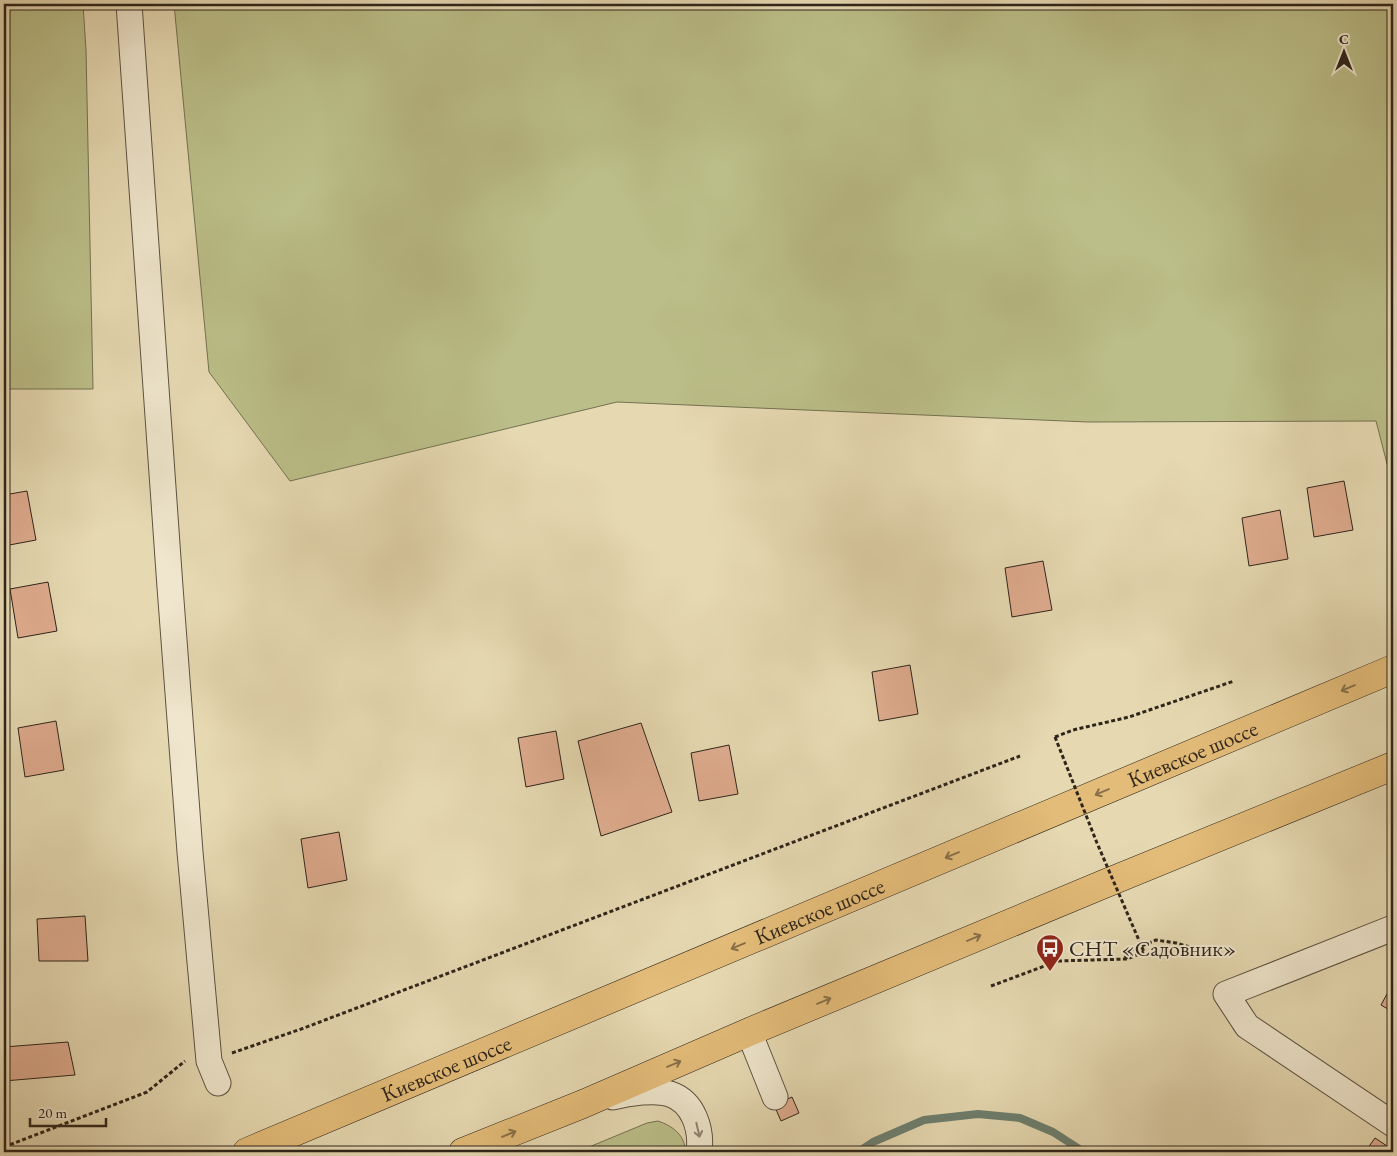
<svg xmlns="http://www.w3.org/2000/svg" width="1397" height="1156" viewBox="0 0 1397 1156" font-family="'EB Garamond',serif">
<rect width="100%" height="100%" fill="#e6d9b2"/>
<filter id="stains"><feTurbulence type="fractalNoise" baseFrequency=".004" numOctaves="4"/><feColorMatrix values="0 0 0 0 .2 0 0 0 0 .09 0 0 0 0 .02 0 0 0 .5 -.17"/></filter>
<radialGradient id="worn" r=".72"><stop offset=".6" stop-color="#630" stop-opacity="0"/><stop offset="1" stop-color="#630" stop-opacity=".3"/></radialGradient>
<!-- green -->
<path fill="#bbbe88" stroke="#747252" d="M4 4H83L86 50 93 389H4Z
M174 4H1393V487L1376 421 1088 422 617 402 290 481 209 372Z
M658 1121C673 1126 686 1136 685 1152H577L647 1123Z"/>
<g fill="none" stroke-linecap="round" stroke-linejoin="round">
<!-- stream -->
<path stroke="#6d7f6f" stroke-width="8" d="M858 1152 873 1142 924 1120 978 1114 1020 1118 1053 1132 1084 1152"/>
</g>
<!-- building -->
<path fill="#dfac8f" stroke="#2e251b" d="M1344 481 1353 530 1314 537 1307 488Z
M27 491 36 540 4 546V495Z
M1280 510 1288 559 1249 566 1242 518Z
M1043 561 1052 610 1012 617 1005 568Z
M48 582 57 631 18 638 10 589Z
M910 665 918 714 879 721 872 672Z
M56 721 64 770 25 777 18 728Z
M641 723 672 812 601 836 578 741Z
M556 731 564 779 526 787 518 738Z
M729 745 738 794 699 801 691 753Z
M339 832 347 880 308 888 301 839Z
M85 916 88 961H39L37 919Z
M1393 983V1012L1381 1005Z
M68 1042 75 1075 4 1081V1047Z
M792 1097 799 1113 781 1121 774 1105Z
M1375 1138 1393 1150V1152H1365Z"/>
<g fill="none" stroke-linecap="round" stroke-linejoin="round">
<!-- minor casing -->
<g stroke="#5c5241" stroke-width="27">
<path id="minor" d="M129 4 170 587 190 852 209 1061 218 1083
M1393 928 1226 994 1247 1026 1393 1124
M749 1032 775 1097
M613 1097C628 1093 656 1089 670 1094 694 1102 702 1130 699 1152"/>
</g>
<!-- highway casing -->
<g stroke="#2e251b" stroke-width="29">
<g id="highway">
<path id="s1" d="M247 1152 1393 669"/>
<path d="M463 1152 583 1104 749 1032 1104 884 1393 766"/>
</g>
</g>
<!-- path -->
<path stroke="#2e251b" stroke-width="3" stroke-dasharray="4 2.5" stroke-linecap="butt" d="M1055 737 1073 730 1129 717 1234 681
M1127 959 1124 953 1156 940 1176 943 1200 950
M991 986 1058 961 1127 959 1144 952
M232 1053 304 1028 1020 756
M4 1147 147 1092 185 1061"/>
<!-- minor -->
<use href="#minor" stroke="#efe6cd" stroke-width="25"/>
<!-- highway -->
<use href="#highway" stroke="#e3bc79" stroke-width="28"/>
<!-- path-bridge -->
<path stroke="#2e251b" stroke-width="3" stroke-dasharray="4 2.5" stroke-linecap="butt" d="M1055 737 1097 843 1144 952"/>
</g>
<!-- one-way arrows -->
<defs><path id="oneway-shaft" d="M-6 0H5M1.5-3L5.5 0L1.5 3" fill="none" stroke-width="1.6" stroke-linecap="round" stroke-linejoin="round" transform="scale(1.25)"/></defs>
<g stroke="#88704a">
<use href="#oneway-shaft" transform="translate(1348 688) rotate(157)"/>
<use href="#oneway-shaft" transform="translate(1102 792) rotate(157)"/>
<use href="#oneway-shaft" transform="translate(952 855) rotate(157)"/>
<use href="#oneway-shaft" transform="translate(974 938) rotate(-23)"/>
<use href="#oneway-shaft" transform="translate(738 946) rotate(157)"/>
<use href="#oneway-shaft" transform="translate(824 1001) rotate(-23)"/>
<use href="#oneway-shaft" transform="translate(674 1064) rotate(-23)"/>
<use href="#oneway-shaft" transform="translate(509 1134) rotate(-22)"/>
</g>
<use stroke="#8e8674" href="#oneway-shaft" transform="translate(698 1130) rotate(77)"/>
<!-- icons -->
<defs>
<g id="bus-pin" transform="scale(1.4375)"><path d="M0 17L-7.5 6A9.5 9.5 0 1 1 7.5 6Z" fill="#8f2418" stroke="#efe6cd"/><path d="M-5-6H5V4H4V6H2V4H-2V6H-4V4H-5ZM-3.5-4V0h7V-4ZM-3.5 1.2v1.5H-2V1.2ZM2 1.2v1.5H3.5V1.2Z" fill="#fff"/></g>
</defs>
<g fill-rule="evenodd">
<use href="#bus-pin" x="1050" y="948"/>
</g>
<g text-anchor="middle" stroke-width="4" stroke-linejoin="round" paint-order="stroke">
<!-- street labels -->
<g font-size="22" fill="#2e251b" stroke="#efe6cd">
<text dy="8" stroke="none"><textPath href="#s1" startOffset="1026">Киевское шоссе</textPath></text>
<text dy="8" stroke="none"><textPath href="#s1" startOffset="621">Киевское шоссе</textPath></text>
<text dy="8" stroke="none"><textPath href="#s1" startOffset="216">Киевское шоссе</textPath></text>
</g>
<!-- poi labels -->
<g font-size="22" fill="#2e251b" stroke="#efe6cd" text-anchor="start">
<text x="1069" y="956">СНТ «Садовник»</text>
</g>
</g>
<!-- margin -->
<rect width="1397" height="1156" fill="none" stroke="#e6d9b2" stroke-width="20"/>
<rect x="5" y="5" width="1387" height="1146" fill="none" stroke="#2e251b" stroke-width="2.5"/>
<rect x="10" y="10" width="1377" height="1136" fill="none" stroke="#2e251b"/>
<!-- north arrow -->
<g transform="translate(1344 52)" stroke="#efe6cd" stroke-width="4" paint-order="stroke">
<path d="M0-4L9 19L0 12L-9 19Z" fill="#2e251b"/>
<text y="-8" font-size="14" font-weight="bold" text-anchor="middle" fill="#2e251b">С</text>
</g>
<!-- scale -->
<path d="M30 1118v8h76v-8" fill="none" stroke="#2e251b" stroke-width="2.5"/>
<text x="38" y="1118" font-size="15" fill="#2e251b" stroke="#efe6cd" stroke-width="4" paint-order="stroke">20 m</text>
<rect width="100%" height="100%" filter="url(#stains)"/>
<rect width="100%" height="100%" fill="url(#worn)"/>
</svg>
